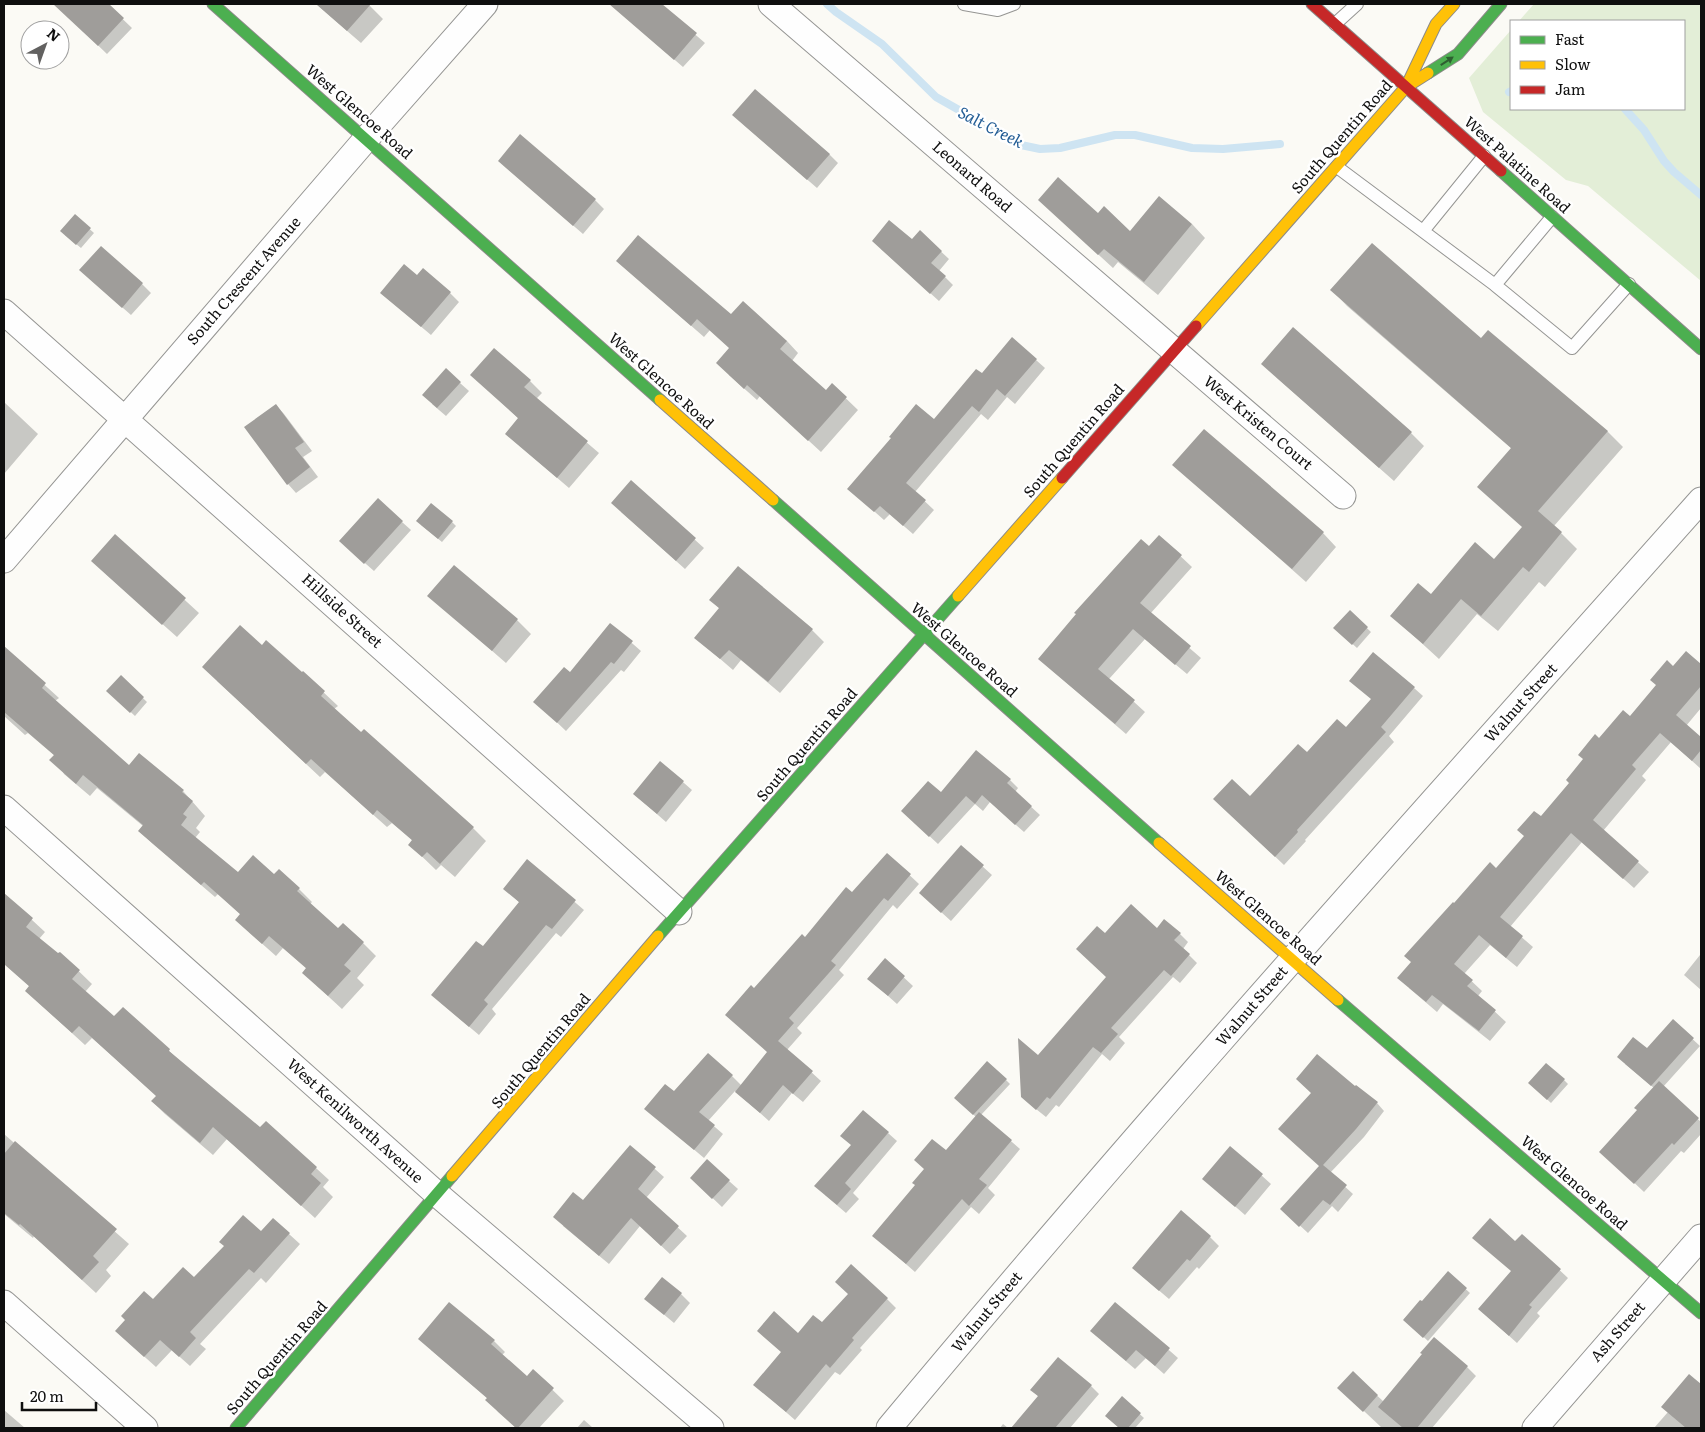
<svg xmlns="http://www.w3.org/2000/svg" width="1705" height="1432" viewBox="0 0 1705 1432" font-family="Literata,serif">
<rect width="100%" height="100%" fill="#fbfaf5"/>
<!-- green -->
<path fill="#e3eed7" d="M1534 4H1701V281L1588 186 1566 180 1483 112 1469 78 1511 30V109H1684V21H1519Z"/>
<!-- shadow -->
<path fill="#0003" d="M55 4H107L132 28 107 54Z
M316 4H368L383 19 361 43Z
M610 4H660L705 43 683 67Z
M743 124 829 154 838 163 817 188Z
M508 169 595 200 604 209 583 234Z
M1039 200 1098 215 1131 232 1192 224 1205 238 1158 295 1118 262 1113 268Z
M75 216 94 233 81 248 65 235Z
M920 232 949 259 939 271 953 285 939 301 881 249 912 241Z
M617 261 787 341 798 353 792 361 826 392 832 385 858 410 821 452 760 396 757 400 729 375 730 348 710 330 704 337Z
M417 277 450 293 459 302 431 335 381 293Z
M90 279 142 284 151 293 131 315Z
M1332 290 1481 340 1607 431 1623 447 1554 526 1577 549 1545 587 1539 582 1498 631 1477 614 1439 659 1392 616 1495 561 1523 527 1512 449 1347 306Z
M1036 360 1045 368 1015 404 1007 397 988 420 981 414 915 492 934 510 913 534 890 514 884 520 858 497 982 375Z
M1276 377 1411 433 1424 446 1394 481Z
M530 381 542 393 536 399 599 453 569 488 506 434 519 419 484 386Z
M460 383 469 391 446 416 432 404Z
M4 402 38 434 4 474Z
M276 405 284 414 312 451 303 457 318 477 296 493 288 484Z
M1174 465 1323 533 1336 547 1306 582Z
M631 482 704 548 685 569 621 512Z
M402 522 411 530 374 571 350 550Z
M452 522 456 526 442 542 421 525Z
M115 536 199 613 177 637 106 574Z
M1159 536 1192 567 1150 614 1201 658 1187 674 1145 639 1109 679 1145 712 1126 734 1039 659Z
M454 567 517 620 531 634 506 663 429 596Z
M711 600 812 630 824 642 780 693 741 660 733 670 696 638 720 609Z
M1350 612 1371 632 1357 648 1335 628Z
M610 624 641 651 624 672 621 670 566 731 544 710 570 674Z
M262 646 302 674 303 673 338 706 334 709 473 828 486 841 455 877 441 865 436 870 410 845 413 841 392 823 387 827 325 772 320 777 217 681Z
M4 648 59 698 55 701 129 767 140 755 183 791 205 816 196 828 200 832 195 838 238 874 274 876 299 889 312 902 310 904 338 929 363 943 376 956 357 978 364 985 342 1009 317 986 307 969 283 948 276 956 250 933 241 915 218 894 215 897 153 844 139 831 143 826 97 788 90 796 64 774 55 756 28 733 25 735 4 716Z
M1686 653 1701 665V708L1686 726 1701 739V769L1671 742 1642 776 1646 780 1603 831 1649 872 1634 888 1582 842 1510 927 1533 947 1517 967 1490 945 1464 974 1482 991 1478 996 1506 1022 1490 1041 1443 1004 1437 1012 1409 988 1497 870 1571 784 1599 739 1630 717Z
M121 677 147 702 135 716 108 691Z
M1414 688 1423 696 1389 736 1394 742 1305 840 1306 841 1284 865 1224 808 1250 798 1307 754Z
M660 762 692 790 666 822 634 794Z
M1010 780 1018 788 1015 792 1040 815 1024 832 990 802 983 811 975 804 938 844 911 819 941 793Z
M961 847 992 875 951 921 930 902Z
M887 854 919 884 897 909 893 905 839 970 844 975 797 1028 802 1033 787 1050 821 1081 803 1102 792 1093 769 1121 735 1091 708 1121 723 1134 704 1158 646 1109 674 1093 732 1076 742 1086 768 1052 754 990 852 894Z
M527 861 584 910 561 937 556 933 492 1009 496 1014 479 1035 441 1003 483 948 520 903 505 889Z
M5 895 45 932 39 939 58 955 60 953 92 984 85 992 114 1018 123 1008 182 1063 260 1129 266 1122 329 1180 323 1187 333 1197 315 1218 227 1139 213 1155 165 1114 152 1101 157 1096 92 1038 85 1045 39 1003 30 987 4 964Z
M1157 929 1180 934 1188 942 1183 949 1197 963 1180 983 1173 977 1119 1037 1125 1043 1110 1061 1102 1054 1059 1107 1056 1105 1046 1117 1031 1105 1038 1057 1108 978 1105 935Z
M1700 955 1701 956V990L1684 975Z
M885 960 913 986 897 1004 869 979Z
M1673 1021 1700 1046 1663 1087 1701 1122V1134L1684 1153 1681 1151 1644 1192 1610 1160 1638 1110 1654 1088 1625 1064 1647 1050Z
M1006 1080 1010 1084 981 1115 1020 1149 988 1188 995 1195 979 1214 971 1207 915 1272 883 1244 946 1152 976 1117 956 1098Z
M1564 1080 1568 1084 1551 1103 1530 1083Z
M1377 1103 1384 1111 1364 1137 1330 1173 1353 1194 1338 1212 1332 1206 1308 1233 1282 1209Z
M888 1133 897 1141 853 1193 859 1199 846 1213 825 1195Z
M4 1134 129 1244 106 1270 111 1276 96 1293 34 1236 33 1238 4 1214Z
M630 1147 664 1177 646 1198 687 1236 670 1254 640 1226 609 1264 563 1226Z
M1230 1147 1271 1184 1245 1215 1213 1187Z
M729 1181 738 1189 722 1207 701 1187Z
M262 1233 289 1234 300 1244 266 1283 261 1278 200 1344 206 1349 190 1366 172 1350 156 1367 128 1342 153 1300 194 1279 225 1246Z
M1522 1235 1568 1278 1537 1313 1540 1316 1517 1343 1488 1317 1512 1272 1516 1242Z
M1210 1237 1219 1246 1199 1269 1197 1267 1169 1299 1142 1276Z
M1448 1273 1470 1293 1428 1341 1404 1319 1422 1303Z
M681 1294 690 1303 674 1323 655 1307Z
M887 1299 896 1308 860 1348 862 1350 840 1375 835 1372 795 1420 764 1393 798 1334Z
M1115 1303 1178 1358 1164 1374 1146 1358 1135 1369 1101 1340Z
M494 1341 505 1352 502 1355 527 1377 533 1371 564 1401 539 1428H516L498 1412 488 1399 431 1350Z
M1467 1367 1476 1376 1432 1428H1382L1348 1396 1353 1373 1384 1402Z
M1689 1376 1701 1386V1428H1654L1668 1412Z
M1091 1386 1099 1394 1070 1428H1012L1039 1397 1032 1390Z
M1122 1398 1144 1418 1135 1428H1120L1107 1416Z
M4 1410 25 1428H4Z
M584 1420 593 1428H577Z
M1003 1424 1008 1428H1000Z"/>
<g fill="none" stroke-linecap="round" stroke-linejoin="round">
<!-- stream -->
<path stroke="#cee4f2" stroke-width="8" d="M827 4 836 12 882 44 936 97 1021 145 1040 149 1060 148 1115 135H1135L1192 148 1223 149 1280 144
M1509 92 1511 91
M1625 109 1644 130 1664 161 1674 172 1701 195"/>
</g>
<!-- building -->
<path fill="#9f9d9a" d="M53 4H109L124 18 98 46Z
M316 4H371L347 31Z
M609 4H662L697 33 674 60Z
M755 89 830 154 807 180 732 115Z
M520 134 596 199 573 226 498 161Z
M1058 177 1098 213 1104 206 1130 231 1159 196 1192 224 1144 282 1104 249 1098 255 1038 200Z
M75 214 91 228 76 245 60 231Z
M889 220 912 239 920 230 942 251 931 263 946 276 930 294 872 241Z
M638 235 731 314 743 301 787 341 780 349 826 390 832 383 847 397 808 441 747 385 744 389 716 363 729 348 697 319 691 326 616 261Z
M1372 243 1481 338 1488 330 1608 431 1538 511 1562 532 1529 572 1523 567 1481 616 1461 599 1423 644 1390 616 1418 583 1431 594 1475 542 1494 559 1522 527 1477 487 1511 448 1330 290Z
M101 246 143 283 122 308 79 270Z
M404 264 417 275 423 268 451 292 421 327 380 293Z
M1293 327 1412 432 1379 468 1261 364Z
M1012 337 1037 359 1005 396 997 389 979 412 972 406 906 483 926 500 903 526 880 506 874 512 847 489 891 438 889 437 916 404 934 419 976 369 982 373Z
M494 348 531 380 524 387 588 441 557 478 505 434 518 418 470 375Z
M446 368 461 382 437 408 422 395Z
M276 404 304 442 295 448 310 467 287 485 244 427Z
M1204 429 1324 532 1292 569 1172 465Z
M631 480 696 538 676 561 611 503Z
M378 498 403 521 364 564 339 541Z
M431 503 453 521 438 539 416 521Z
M115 534 186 598 162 625 91 561Z
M1159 535 1182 555 1140 603 1191 646 1175 665 1133 629 1098 669 1135 700 1115 724 1038 659 1076 614 1074 613 1141 539 1149 546Z
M454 565 518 619 492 651 427 596Z
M738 566 813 629 768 682 729 650 720 659 694 638 719 608 709 600Z
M1350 610 1368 627 1352 645 1333 628Z
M610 623 633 641 614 664 611 662 557 723 533 702 564 667 570 672Z
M240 625 262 645 266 640 302 672 303 671 325 691 321 696 361 732 364 729 474 827 440 864 427 852 422 857 408 845 412 840 377 810 373 815 311 759 306 764 202 667Z
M4 646 46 683 42 688 129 765 139 753 184 790 182 792 193 801 183 814 187 817 181 825 238 872 253 855 274 874 279 869 300 888 297 891 338 928 343 923 364 942 344 965 351 971 328 996 302 973 306 968 269 936 262 944 235 920 240 914 204 882 201 885 138 831 143 825 83 775 76 784 49 760 54 755 4 712Z
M1686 651 1701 664V686L1676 715 1701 737V750L1692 761 1660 733 1632 765 1636 769 1593 820 1639 861 1623 879 1571 833 1500 917 1523 936 1506 958 1479 935 1454 964 1473 980 1467 986 1496 1010 1479 1031 1432 995 1426 1002 1397 978 1411 962 1404 956 1453 902 1454 903 1490 862 1496 868 1524 836 1517 830 1534 811 1541 816 1569 783 1566 780 1583 759 1578 755 1595 734 1599 738 1623 710 1630 716 1656 685 1650 680 1667 660 1673 666Z
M1373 652 1415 687 1381 727 1386 732 1297 830 1298 832 1275 857 1213 799 1232 779 1250 796 1298 744 1307 752 1337 719 1346 727 1371 699 1349 681Z
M121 675 144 697 130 713 106 691Z
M976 750 1011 779 1007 783 1032 806 1015 825 982 795 975 804 966 796 929 837 901 811 928 781 941 792Z
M660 761 684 781 657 814 633 794Z
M961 845 984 865 941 913 919 893Z
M887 853 911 874 888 901 884 898 831 961 836 965 789 1018 794 1023 778 1041 813 1071 793 1094 783 1085 760 1113 735 1092 767 1052 725 1015 751 985 754 988 802 934 805 937 846 887 852 892Z
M527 859 576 900 552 929 546 925 484 1000 488 1004 469 1027 431 995 476 941 483 946 519 902 503 889Z
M4 893 33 918 26 927 58 953 60 952 80 970 72 979 114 1016 123 1007 170 1049 169 1051 260 1127 266 1121 317 1167 311 1174 321 1183 301 1206 213 1127 200 1143 151 1101 156 1096 79 1026 72 1033 25 991 29 986 4 964Z
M1131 904 1157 928 1164 919 1181 933 1174 940 1190 954 1171 976 1164 970 1111 1028 1118 1034 1101 1053 1093 1047 1050 1099 1047 1097 1036 1110 1021 1097 1018 1038 1038 1055 1106 977 1076 949 1097 926 1105 933Z
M885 958 905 976 888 996 867 979Z
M1673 1019 1694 1038 1651 1086 1617 1057 1633 1037 1647 1048Z
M708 1053 733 1075 699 1112 715 1125 694 1150 644 1109 665 1084 674 1091Z
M1317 1054 1355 1086 1356 1085 1378 1102 1356 1129 1323 1165 1347 1185 1330 1205 1323 1200 1299 1227 1280 1209 1319 1166 1278 1129 1311 1093 1296 1079Z
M987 1061 1007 1079 973 1115 954 1098Z
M1546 1063 1565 1079 1547 1100 1528 1083Z
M1659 1081 1699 1118 1674 1145 1672 1143 1634 1184 1599 1152 1637 1110 1634 1108Z
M863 1110 889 1132 845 1183 851 1189 837 1205 814 1186 851 1145 840 1136Z
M979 1112 1012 1140 979 1179 987 1185 969 1206 962 1199 906 1264 872 1236 915 1185 912 1183 924 1169 914 1160 932 1139 946 1150Z
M15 1141 117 1229 93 1256 99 1262 82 1280 20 1224 19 1225 4 1213V1154Z
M630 1145 656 1167 638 1189 679 1226 661 1246 631 1218 599 1256 553 1217 573 1192 583 1200Z
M1230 1146 1263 1174 1235 1207 1202 1179Z
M707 1159 730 1180 712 1199 690 1178Z
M1181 1210 1211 1236 1190 1261 1187 1259 1159 1291 1132 1268Z
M243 1215 261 1231 273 1218 290 1233 254 1273 249 1269 190 1332 196 1338 179 1357 160 1340 144 1357 115 1331 125 1320 121 1316 144 1291 153 1299 183 1267 194 1277 224 1246 219 1242Z
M1490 1218 1515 1241 1522 1234 1561 1269 1529 1305 1532 1307 1509 1336 1478 1309 1511 1271 1472 1238Z
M851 1264 888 1298 852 1338 854 1340 830 1368 826 1364 786 1412 753 1385 781 1352 757 1331 774 1311 798 1333 813 1315 822 1322 848 1294 835 1282Z
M1448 1271 1467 1288 1423 1338 1403 1320 1420 1300 1422 1301Z
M662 1277 682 1293 664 1315 644 1299Z
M449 1302 495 1340 491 1344 527 1376 533 1369 554 1388 518 1428H516L485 1400 487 1398 418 1339Z
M1115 1302 1170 1348 1155 1366 1136 1350 1126 1361 1090 1331Z
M1434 1337 1468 1366 1417 1428H1403L1378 1407 1422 1354 1420 1353Z
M1058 1357 1092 1385 1055 1428H1011L1038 1396 1030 1390Z
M1353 1371 1378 1395 1363 1412 1337 1388Z
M1689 1374 1701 1384V1428H1686L1661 1407Z
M1122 1396 1141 1413 1128 1428H1119L1105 1416Z"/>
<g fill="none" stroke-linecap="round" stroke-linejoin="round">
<!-- lane casing -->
<g stroke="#959593" stroke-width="14">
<path id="lane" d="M964 4 998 10 1014 4
M1335 24 1357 4
M1337 167 1495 285 1552 217
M1423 231 1484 156
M1495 285 1572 348 1629 284"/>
</g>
<!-- street casing -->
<g stroke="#959593" stroke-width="27">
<path id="street" d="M771 4 1343 496
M4 312 679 912
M4 560 366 139 485 4
M4 808 438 1195 711 1428
M4 1303 145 1428
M889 1428C1152 1112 1428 807 1701 500
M1535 1428 1701 1237"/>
</g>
<!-- fast casing -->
<g stroke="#8c8b89" stroke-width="13">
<path id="fast" d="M213 4 660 400
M1428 73 1458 54 1501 4
M1501 171 1701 349
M773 500 1159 843
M658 936 958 596
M1338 1000 1701 1313
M236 1428 452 1176"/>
</g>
<!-- slow casing -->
<g stroke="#8c8b89" stroke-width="13">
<path id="slow" d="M1406 87 1436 24 1454 4
M1196 326 1406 87 1428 73
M660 400 773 500
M958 596 1062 478
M1159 843 1338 1000
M452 1176 658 936"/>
</g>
<!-- jam casing -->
<g stroke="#8c8b89" stroke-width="13">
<path id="jam" d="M1312 4 1501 171
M1062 478 1196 326"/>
</g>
<!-- lane -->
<use href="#lane" stroke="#fefefe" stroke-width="12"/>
<!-- street -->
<use href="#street" stroke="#fefefe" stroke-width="25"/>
<!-- fast -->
<use href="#fast" stroke="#4caf50" stroke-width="11"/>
<!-- slow -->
<use href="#slow" stroke="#ffc107" stroke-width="11"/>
<!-- jam -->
<use href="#jam" stroke="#c62828" stroke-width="11"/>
</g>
<!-- one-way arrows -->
<defs><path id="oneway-solid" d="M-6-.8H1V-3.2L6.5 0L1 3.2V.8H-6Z" transform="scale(1.25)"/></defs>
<use fill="#2e5f30" href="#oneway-solid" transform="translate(1447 61) rotate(-33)"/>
<g text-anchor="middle" stroke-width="5" stroke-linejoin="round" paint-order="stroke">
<!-- street labels -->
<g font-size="15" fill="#0f0f0f" stroke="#fff">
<text transform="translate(359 112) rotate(41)" y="5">West Glencoe Road</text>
<text transform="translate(1342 137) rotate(-49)" y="5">South Quentin Road</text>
<text transform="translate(1517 165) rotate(42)" y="5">West Palatine Road</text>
<text transform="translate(972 177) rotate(41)" y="5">Leonard Road</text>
<text transform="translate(244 281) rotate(-49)" y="5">South Crescent Avenue</text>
<text transform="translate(661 381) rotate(42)" y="5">West Glencoe Road</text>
<text transform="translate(1258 423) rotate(40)" y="5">West Kristen Court</text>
<text transform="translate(1074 441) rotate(-49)" y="5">South Quentin Road</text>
<text transform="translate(342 611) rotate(42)" y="5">Hillside Street</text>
<text transform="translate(964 650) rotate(41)" y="5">West Glencoe Road</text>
<text transform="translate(1521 703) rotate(-48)" y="5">Walnut Street</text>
<text transform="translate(807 745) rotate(-49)" y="5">South Quentin Road</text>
<text transform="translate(1268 918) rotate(41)" y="5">West Glencoe Road</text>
<text transform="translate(1252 1006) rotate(-49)" y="5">Walnut Street</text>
<text transform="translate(541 1051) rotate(-50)" y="5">South Quentin Road</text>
<text transform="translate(355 1121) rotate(42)" y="5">West Kenilworth Avenue</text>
<text transform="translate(1574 1183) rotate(41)" y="5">West Glencoe Road</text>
<text transform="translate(987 1312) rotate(-50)" y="5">Walnut Street</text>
<text transform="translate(1618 1332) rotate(-49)" y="5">Ash Street</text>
<text transform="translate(277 1358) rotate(-49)" y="5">South Quentin Road</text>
</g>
<!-- water labels -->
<g font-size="16" font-style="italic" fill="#235d95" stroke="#fff">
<text transform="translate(991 127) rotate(27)" y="6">Salt Creek</text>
</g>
</g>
<!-- border -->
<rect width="1705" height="1432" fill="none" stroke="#0f0f0f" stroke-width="10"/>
<!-- legend -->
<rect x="1510" y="20" width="175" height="90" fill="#ffffff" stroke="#9f9f9f"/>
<rect x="1520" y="36" width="25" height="8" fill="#4caf50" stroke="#9f9f9f"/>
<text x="1555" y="45" font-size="15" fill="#0f0f0f">Fast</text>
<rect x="1520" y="61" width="25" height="8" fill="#ffc107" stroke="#9f9f9f"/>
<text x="1555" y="70" font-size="15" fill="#0f0f0f">Slow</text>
<rect x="1520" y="86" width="25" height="8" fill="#c62828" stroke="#9f9f9f"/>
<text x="1555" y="95" font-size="15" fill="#0f0f0f">Jam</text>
<!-- north arrow -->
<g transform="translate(45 45) rotate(41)"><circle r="24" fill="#ffffff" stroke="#9f9f9f"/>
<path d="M0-4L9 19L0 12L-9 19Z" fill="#626160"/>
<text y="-8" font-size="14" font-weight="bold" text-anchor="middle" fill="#0f0f0f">N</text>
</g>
<!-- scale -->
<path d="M22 1402v8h74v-8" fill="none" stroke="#0f0f0f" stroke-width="2.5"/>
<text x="30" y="1402" font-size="15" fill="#0f0f0f" stroke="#ffffff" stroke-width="4" paint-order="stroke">20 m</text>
</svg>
